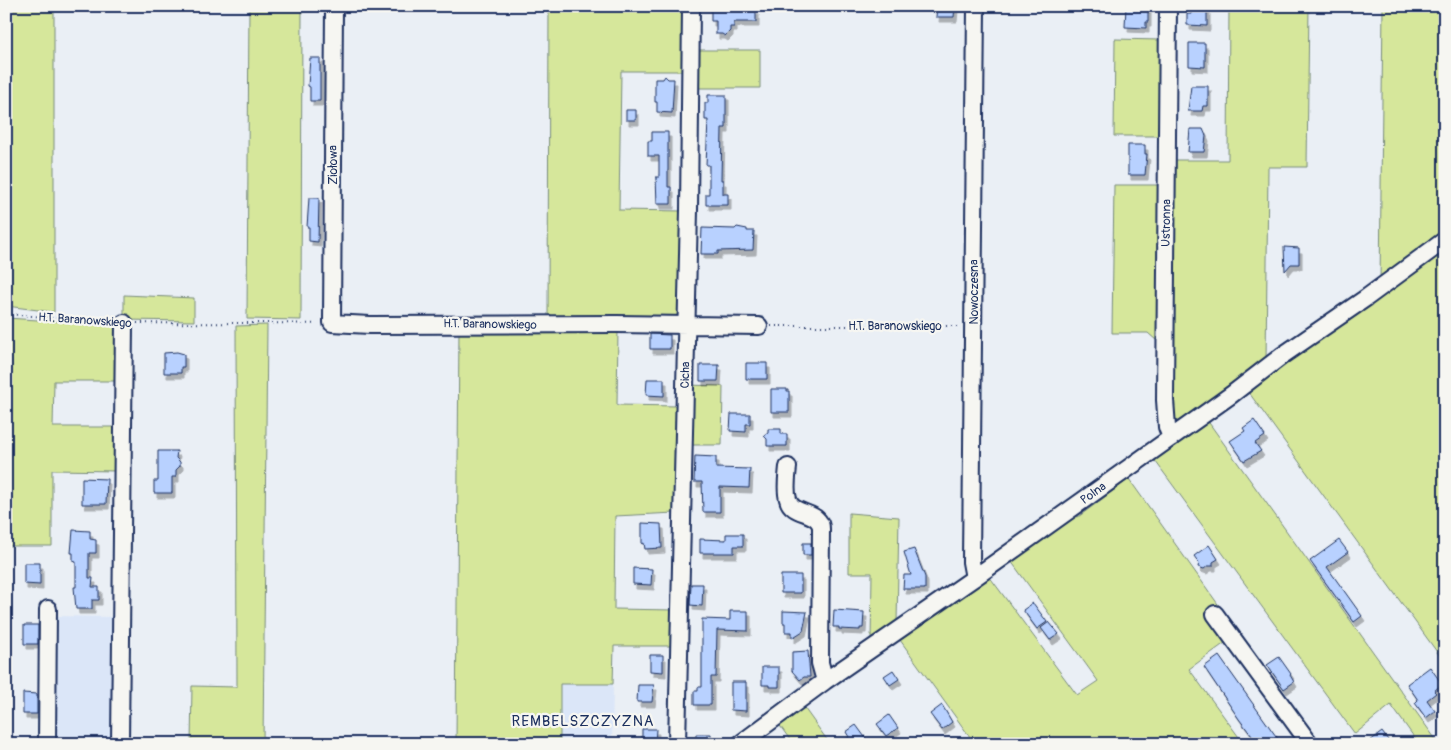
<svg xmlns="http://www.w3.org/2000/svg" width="1451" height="750" viewBox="0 0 1451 750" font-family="Pangolin,sans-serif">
<defs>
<filter id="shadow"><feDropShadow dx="3" dy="5" stdDeviation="0" flood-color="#0004"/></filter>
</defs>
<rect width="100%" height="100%" fill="#eaeff5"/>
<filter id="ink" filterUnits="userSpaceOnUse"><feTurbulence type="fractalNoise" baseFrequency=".02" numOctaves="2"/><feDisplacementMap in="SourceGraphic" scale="10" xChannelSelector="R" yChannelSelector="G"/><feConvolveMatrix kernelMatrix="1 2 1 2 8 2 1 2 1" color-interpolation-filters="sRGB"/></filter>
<g filter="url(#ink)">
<!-- built -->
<path fill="#dbe6f8" d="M52 616 115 617 113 744H51Z
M560 684H613L612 744H560Z"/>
<!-- green -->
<path fill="#d6e79b" stroke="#788b7c" d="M6 6H54V312L6 306Z
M249 6H302L301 320 247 319Z
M549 6H685V71H621L619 210 683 211 682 312 676 319 548 320Z
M1229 6H1309L1307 167H1268L1266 362 1226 387 1180 422 1173 419 1175 160H1228Z
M1383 6H1445V236L1380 286Z
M1115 39 1160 40 1159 136H1114Z
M697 50H760V88H697Z
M1114 185H1158L1157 341 1148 333H1112Z
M1445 244V419L1438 423 1445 433V663L1247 390Z
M124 295 194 298V321L124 320Z
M6 318 118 325 117 381H54L53 427H117V471L52 470V546H6Z
M267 325 263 744H191L192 686 237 687 236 326Z
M459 328 618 329 617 405 678 406 675 513 615 516 614 609 674 610 673 646H614L613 684H560V744H456Z
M686 385 723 386 722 445H687Z
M1207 420 1439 744H1419L1391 705 1355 734 1153 458Z
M1129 479 1220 607 1210 614 1229 640 1189 669 1244 744H975L900 640 909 634 911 628 986 572 1077 695 1098 681 1011 561 1074 515 1078 517Z
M849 513 899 517 897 623 871 643 872 573H849Z
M802 705 830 744H793L778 723Z"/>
<!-- building -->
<path fill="#b8d1ff" stroke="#1b2f5e" filter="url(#shadow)" d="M937 6H955L954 17H936Z
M1126 6H1146V8H1148V22H1146V28L1125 27Z
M1191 6H1207V26L1187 25V14H1191Z
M711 9 756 10V22H734V27H730V31L725 36 722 34H716V21H711Z
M1189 43H1205V67L1189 66Z
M310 58H320V101H310V87L308 86Z
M665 76 668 79H674L672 113 657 112V102H655V79H663Z
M1191 86H1208V106H1203L1202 111H1188Z
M708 95H726V128H722L721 180H723V194H728V205H706V194H709V165H706L708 120H705V103H708Z
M626 110H636V120H626Z
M1190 129H1203L1206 136 1204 152H1188Z
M652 132H668V187H671V204H657L656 177H659V156H648V141H652Z
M1128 145H1145V154H1147L1145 175H1128Z
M309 198H319L318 242 309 241V227H307Z
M737 227 747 229V231H754L753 250 718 251V254H701L702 228 735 229Z
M1284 247 1299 248V264H1291L1285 271Z
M650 334 670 335V349H650Z
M177 352 184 354V367H181V373H164V353Z
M746 363H767V379H746Z
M700 365H719L718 381H700Z
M647 379H664V396L646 395Z
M771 389H787V391H789V412H771Z
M731 414H750V424H746V432L730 431Z
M1254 420 1265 436 1255 443 1261 451 1244 461 1230 441 1245 431 1243 428Z
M768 429H781V434H787V446H767V439L764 436 768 433Z
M158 451H177L176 458 180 462V466L176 470V477H172V493H154V481H158Z
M695 456 716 457V468L750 469 749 488 720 487V512H703L702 482H694Z
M82 478 107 479 106 504H82Z
M642 523 661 524 662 548 645 549 644 543 642 544Z
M73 530 90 531V539L96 540V553H89V578H93L92 587H99V600H92V609H76L74 587H76V562L73 561V553H71Z
M726 534H743V546H734V553H700V539L726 540Z
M1339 540 1348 552 1327 567 1362 616 1354 622 1310 561Z
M803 543H811V555H803Z
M1209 545 1218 559 1213 562V566H1208L1204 569 1198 567 1199 563 1194 556Z
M914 549 925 577V589H903L904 575H911L904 552Z
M24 563H40V585L24 584Z
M633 568 652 569 651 585 633 584Z
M781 575H801V593H781Z
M691 584H703L702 606 690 605Z
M1033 603 1047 622 1037 629 1023 610Z
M834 610 864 612 863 628H860V630L839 629V627H833Z
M730 611H748V631L717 630 716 677H711V705H694V691H698V687H702V619L730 620Z
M783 611 807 612 803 631 792 638V632H785V623H783Z
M1049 622 1059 634 1050 640 1041 628Z
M24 625H38V644H24Z
M808 651 810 677H804L800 680 792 671V652Z
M650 655H663V672L650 671Z
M1219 656 1273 732 1282 744H1258L1239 719 1204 667Z
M1279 657 1291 674 1290 675 1294 682 1284 689 1267 665Z
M762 667H779V687H769V685H762Z
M1430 667 1442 684 1434 691 1436 693 1427 700 1435 711 1426 718 1415 703 1418 700 1407 684Z
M893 670 899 679 890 685 884 676Z
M731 682H746V711L731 710Z
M638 685H654L652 702H637Z
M23 693 37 694V714H23Z
M942 705 952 722 942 730 930 714Z
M889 715 898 728 886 736 877 724Z
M856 725 870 744H838L849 737 846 732Z
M642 729H656L655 744H642Z
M1382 732 1391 744H1366Z
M696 734H711V744H696Z"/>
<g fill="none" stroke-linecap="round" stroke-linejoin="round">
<!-- minor casing -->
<g stroke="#1b2f5e" stroke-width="20">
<path id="minor" d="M334 6 332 323 370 325 617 324 759 326
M1168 6 1165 400 1167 427 1171 438
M788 467C787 477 785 490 788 499 791 514 813 511 819 522 821 524 821 527 821 529L820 663 825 681
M974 578 971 562 976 6
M1215 614 1310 744
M47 744 48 609
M120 744 124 323
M677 744 689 210 691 6
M740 744 825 681 974 578 1231 395 1283 355 1366 298 1445 240"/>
</g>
<!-- path -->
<path stroke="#1b2f5e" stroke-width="2" stroke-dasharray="1 4" stroke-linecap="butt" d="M6 314 110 322
M137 323C197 324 257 322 317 324
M771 326H959"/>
<!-- minor -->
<use href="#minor" stroke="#f6f6f2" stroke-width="16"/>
</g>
</g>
<g text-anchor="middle" stroke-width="4.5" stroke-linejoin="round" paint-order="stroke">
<!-- street labels -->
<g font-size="12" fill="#1b2f5e" stroke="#f6f6f2">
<text transform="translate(333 165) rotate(-90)" y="4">Ziołowa</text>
<text transform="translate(1166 223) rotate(-89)" y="4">Ustronna</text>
<text transform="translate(974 292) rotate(-90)" y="4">Nowoczesna</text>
<text transform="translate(85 320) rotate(4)" y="4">H.T. Baranowskiego</text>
<text transform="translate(490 324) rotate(1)" y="4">H.T. Baranowskiego</text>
<text x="895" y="330">H.T. Baranowskiego</text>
<text transform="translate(685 375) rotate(-89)" y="4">Cicha</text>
<text transform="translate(1093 493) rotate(-36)" y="4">Polna</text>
</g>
<!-- quarter labels -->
<g font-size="15" letter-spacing="1" fill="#1b2f5e" stroke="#f6f6f2">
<text x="583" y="726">REMBELSZCZYZNA</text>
</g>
</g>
<!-- margin -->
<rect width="1451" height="750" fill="none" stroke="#f6f6f2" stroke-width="25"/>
<rect x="12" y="12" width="1426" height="725" fill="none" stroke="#1b2f5e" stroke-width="2" filter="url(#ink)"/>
</svg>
